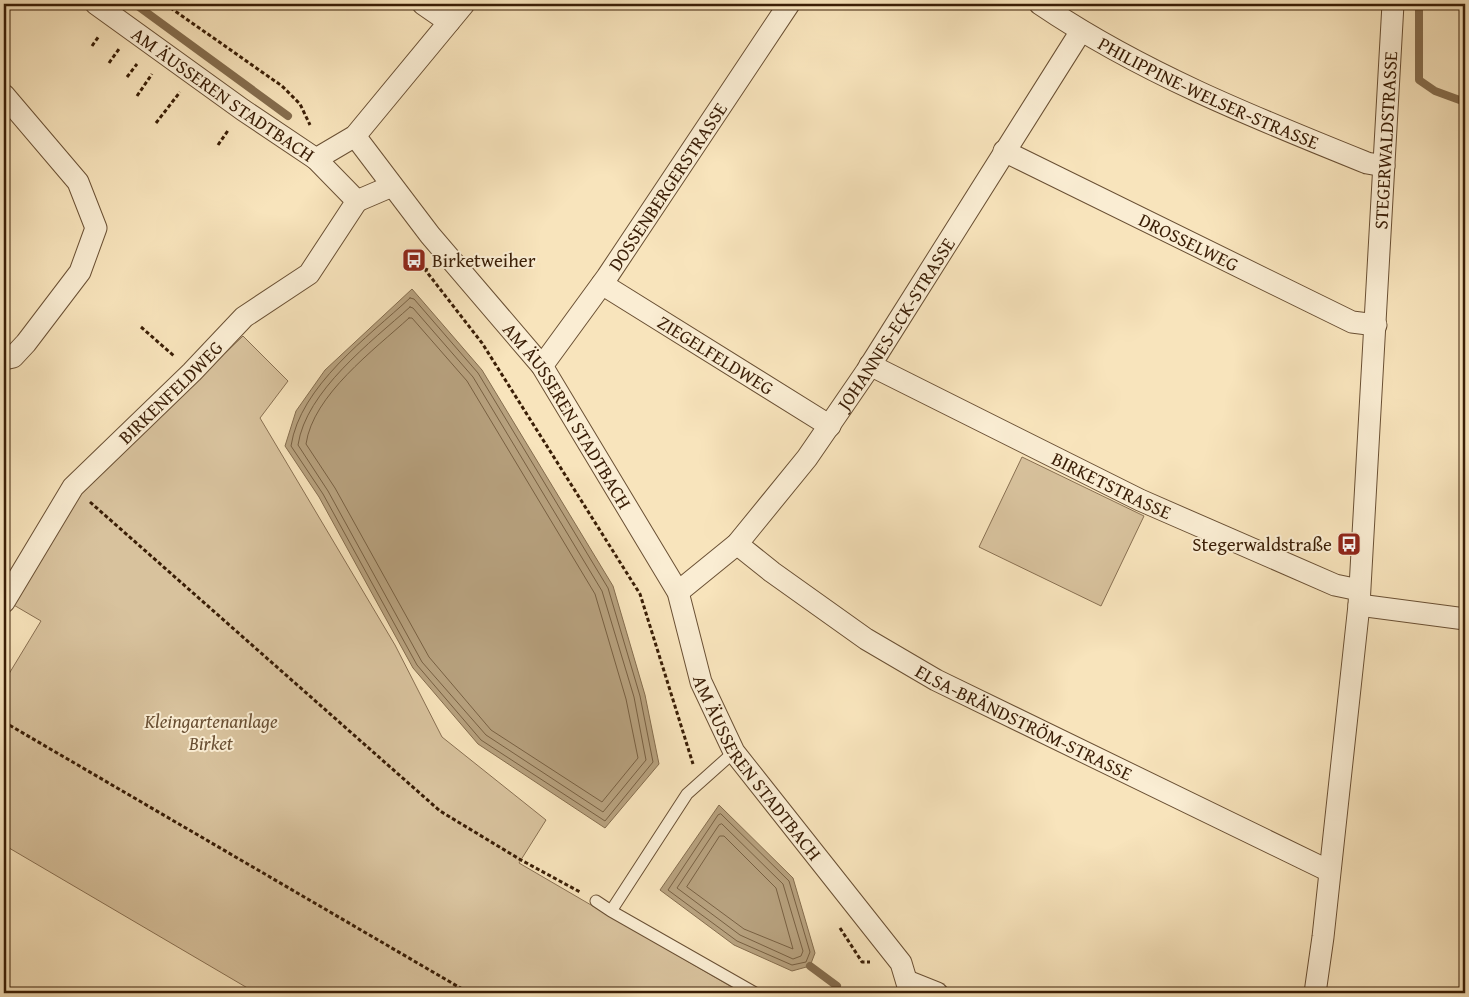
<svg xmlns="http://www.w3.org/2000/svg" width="1469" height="997" viewBox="0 0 1469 997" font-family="'Gentium Book Plus',serif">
<rect width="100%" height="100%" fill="#f8e4bc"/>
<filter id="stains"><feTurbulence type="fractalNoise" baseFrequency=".004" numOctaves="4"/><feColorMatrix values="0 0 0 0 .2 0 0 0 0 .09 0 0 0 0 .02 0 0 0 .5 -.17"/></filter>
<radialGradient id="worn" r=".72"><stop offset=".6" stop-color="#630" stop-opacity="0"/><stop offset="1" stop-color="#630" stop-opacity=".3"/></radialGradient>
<!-- green -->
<path fill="#d8c29d" stroke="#897052" d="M243 336 288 381 260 418 395 645 442 737 546 820 519 863 742 993H256L4 845V682L41 621 12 604 76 496Z
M1022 457 1144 516 1101 606 979 547Z"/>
<!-- water -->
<path fill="#b7a17e" stroke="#856d4e" d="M412 289 482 370 613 586 645 695 659 764 605 828 478 744 413 668 319 497 285 446 296 411 325 370Z
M719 805 793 878 815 953 810 966 792 971 734 945 660 890Z"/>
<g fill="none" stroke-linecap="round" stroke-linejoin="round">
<!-- shore -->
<path stroke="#786042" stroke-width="1" d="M410 298 414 299 478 373 608 588 640 696 653 762 605 821 481 740 417 665 323 494 291 446C300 386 368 337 410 298Z
M410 307 413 308 473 377 602 591 634 697 646 760 603 812 486 735 422 662 328 491 298 445C306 391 371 342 410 307Z
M409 318H412L467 381 595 594 626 699 638 758 602 802 491 730 429 657 335 488 306 444C313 395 374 350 409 318Z
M721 814 789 881 810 952 806 962 792 965 737 941 668 890 718 815Z
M722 824 783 884 803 951 801 956 793 959 740 935 677 888 719 825Z
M720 836H724L776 888 793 949 744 929 687 887Z"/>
<!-- stream -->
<path stroke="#856d4e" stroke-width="8" d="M135 4 288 116
M1419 4V80L1435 91 1465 102
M810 966 837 986"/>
<!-- lane casing -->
<g stroke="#6a5034" stroke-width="13">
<path id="lane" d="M596 901 611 911 687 794 734 752
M611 911 755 993"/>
</g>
<!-- street casing -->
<g stroke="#6a5034" stroke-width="23">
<g id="street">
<path id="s1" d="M96 4 243 110 316 159 355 136 464 4"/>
<path d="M423 4 449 22"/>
<path id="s2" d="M1040 4C1140 72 1255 118 1367 163L1384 166"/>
<path d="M4 95 78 182 96 228 80 272 26 343 13 357 4 359"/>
<path id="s3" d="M355 136 430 235 542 366 678 592 701 682 734 752 901 963 910 993"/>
<path id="s4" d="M1004 151 1352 322 1376 325"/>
<path d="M357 201 392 186"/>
<path id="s5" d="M602 284 830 426"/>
<path id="s6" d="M870 365 1140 500 1335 585 1359 590"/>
<path id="s7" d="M542 366 607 277 789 4"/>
<path id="s8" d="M737 544 772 572 866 639 936 680 1329 871"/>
<path id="s9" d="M678 592 737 544 807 458 866 372 1081 31"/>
<path id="s10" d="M4 602 73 487 192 372 244 317 309 274 357 201 316 159"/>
<path d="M1359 605 1465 619"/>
<path d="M907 981 937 993"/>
<path id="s11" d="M1315 993 1323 937 1359 605 1393 4"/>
</g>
</g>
<!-- path -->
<path stroke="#3a1e06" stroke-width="3" stroke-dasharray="4 2.5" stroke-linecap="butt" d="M165 4 282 86 300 104 310 125
M44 7 47 4
M92 46 99 36
M109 63 119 49
M127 77 137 64
M137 96 152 74
M156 123 180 92
M218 145 229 129
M427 268 426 271 482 343 640 594 693 764
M141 327 174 356
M90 502 440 811 521 860 580 892
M4 722 469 993
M840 928 862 962H870"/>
<!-- lane -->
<use href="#lane" stroke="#faedd3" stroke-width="11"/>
<!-- street -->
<use href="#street" stroke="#faedd3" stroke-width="21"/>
</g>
<!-- icons -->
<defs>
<g id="bus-square" transform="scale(1.25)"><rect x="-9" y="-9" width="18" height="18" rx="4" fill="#8f2418" stroke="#faedd3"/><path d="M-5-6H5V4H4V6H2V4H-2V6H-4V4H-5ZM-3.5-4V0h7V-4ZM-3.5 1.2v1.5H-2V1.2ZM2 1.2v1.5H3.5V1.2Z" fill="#fff"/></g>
</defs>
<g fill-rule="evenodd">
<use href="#bus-square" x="414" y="260"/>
<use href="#bus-square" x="1349" y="544"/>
</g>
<g text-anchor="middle" stroke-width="4" stroke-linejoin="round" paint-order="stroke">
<!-- street labels -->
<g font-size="19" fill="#3a1e06" stroke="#faedd3">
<text dy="7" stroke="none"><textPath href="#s1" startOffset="156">AM ÄUSSEREN STADTBACH</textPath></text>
<text dy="7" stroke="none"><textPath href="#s2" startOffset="191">PHILIPPINE-WELSER-STRASSE</textPath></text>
<text dy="7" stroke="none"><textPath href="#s11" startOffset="856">STEGERWALDSTRASSE</textPath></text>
<text dy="7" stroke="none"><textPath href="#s7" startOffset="219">DOSSENBERGERSTRASSE</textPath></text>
<text dy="7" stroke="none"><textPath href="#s4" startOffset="206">DROSSELWEG</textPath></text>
<text dy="7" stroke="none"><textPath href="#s9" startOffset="348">JOHANNES-ECK-STRASSE</textPath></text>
<text dy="7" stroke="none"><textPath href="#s5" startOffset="134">ZIEGELFELDWEG</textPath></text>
<text dy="7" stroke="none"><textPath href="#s10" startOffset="270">BIRKENFELDWEG</textPath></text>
<text dy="7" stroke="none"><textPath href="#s3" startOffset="352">AM ÄUSSEREN STADTBACH</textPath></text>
<text dy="7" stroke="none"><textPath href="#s6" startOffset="270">BIRKETSTRASSE</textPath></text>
<text dy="7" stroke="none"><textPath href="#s8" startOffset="339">ELSA-BRÄNDSTRÖM-STRASSE</textPath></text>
<text dy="7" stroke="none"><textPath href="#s3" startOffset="756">AM ÄUSSEREN STADTBACH</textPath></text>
</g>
<!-- poi labels -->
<g font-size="19" fill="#3a1e06" stroke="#faedd3" text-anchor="start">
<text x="432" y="267">Birketweiher</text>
<text x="1332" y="551" text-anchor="end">Stegerwaldstraße</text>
</g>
<!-- park labels -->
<g font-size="19" font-style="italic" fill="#694f33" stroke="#faedd3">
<text x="211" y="728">Kleingartenanlage<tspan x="211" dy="22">Birket</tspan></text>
</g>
</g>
<!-- margin -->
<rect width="1469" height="997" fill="none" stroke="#f8e4bc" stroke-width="20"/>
<rect x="5" y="5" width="1459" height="987" fill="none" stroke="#3a1e06" stroke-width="2.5"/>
<rect x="10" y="10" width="1449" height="977" fill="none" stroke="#3a1e06"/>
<rect width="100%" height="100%" filter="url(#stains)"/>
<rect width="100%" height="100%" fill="url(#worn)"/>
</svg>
